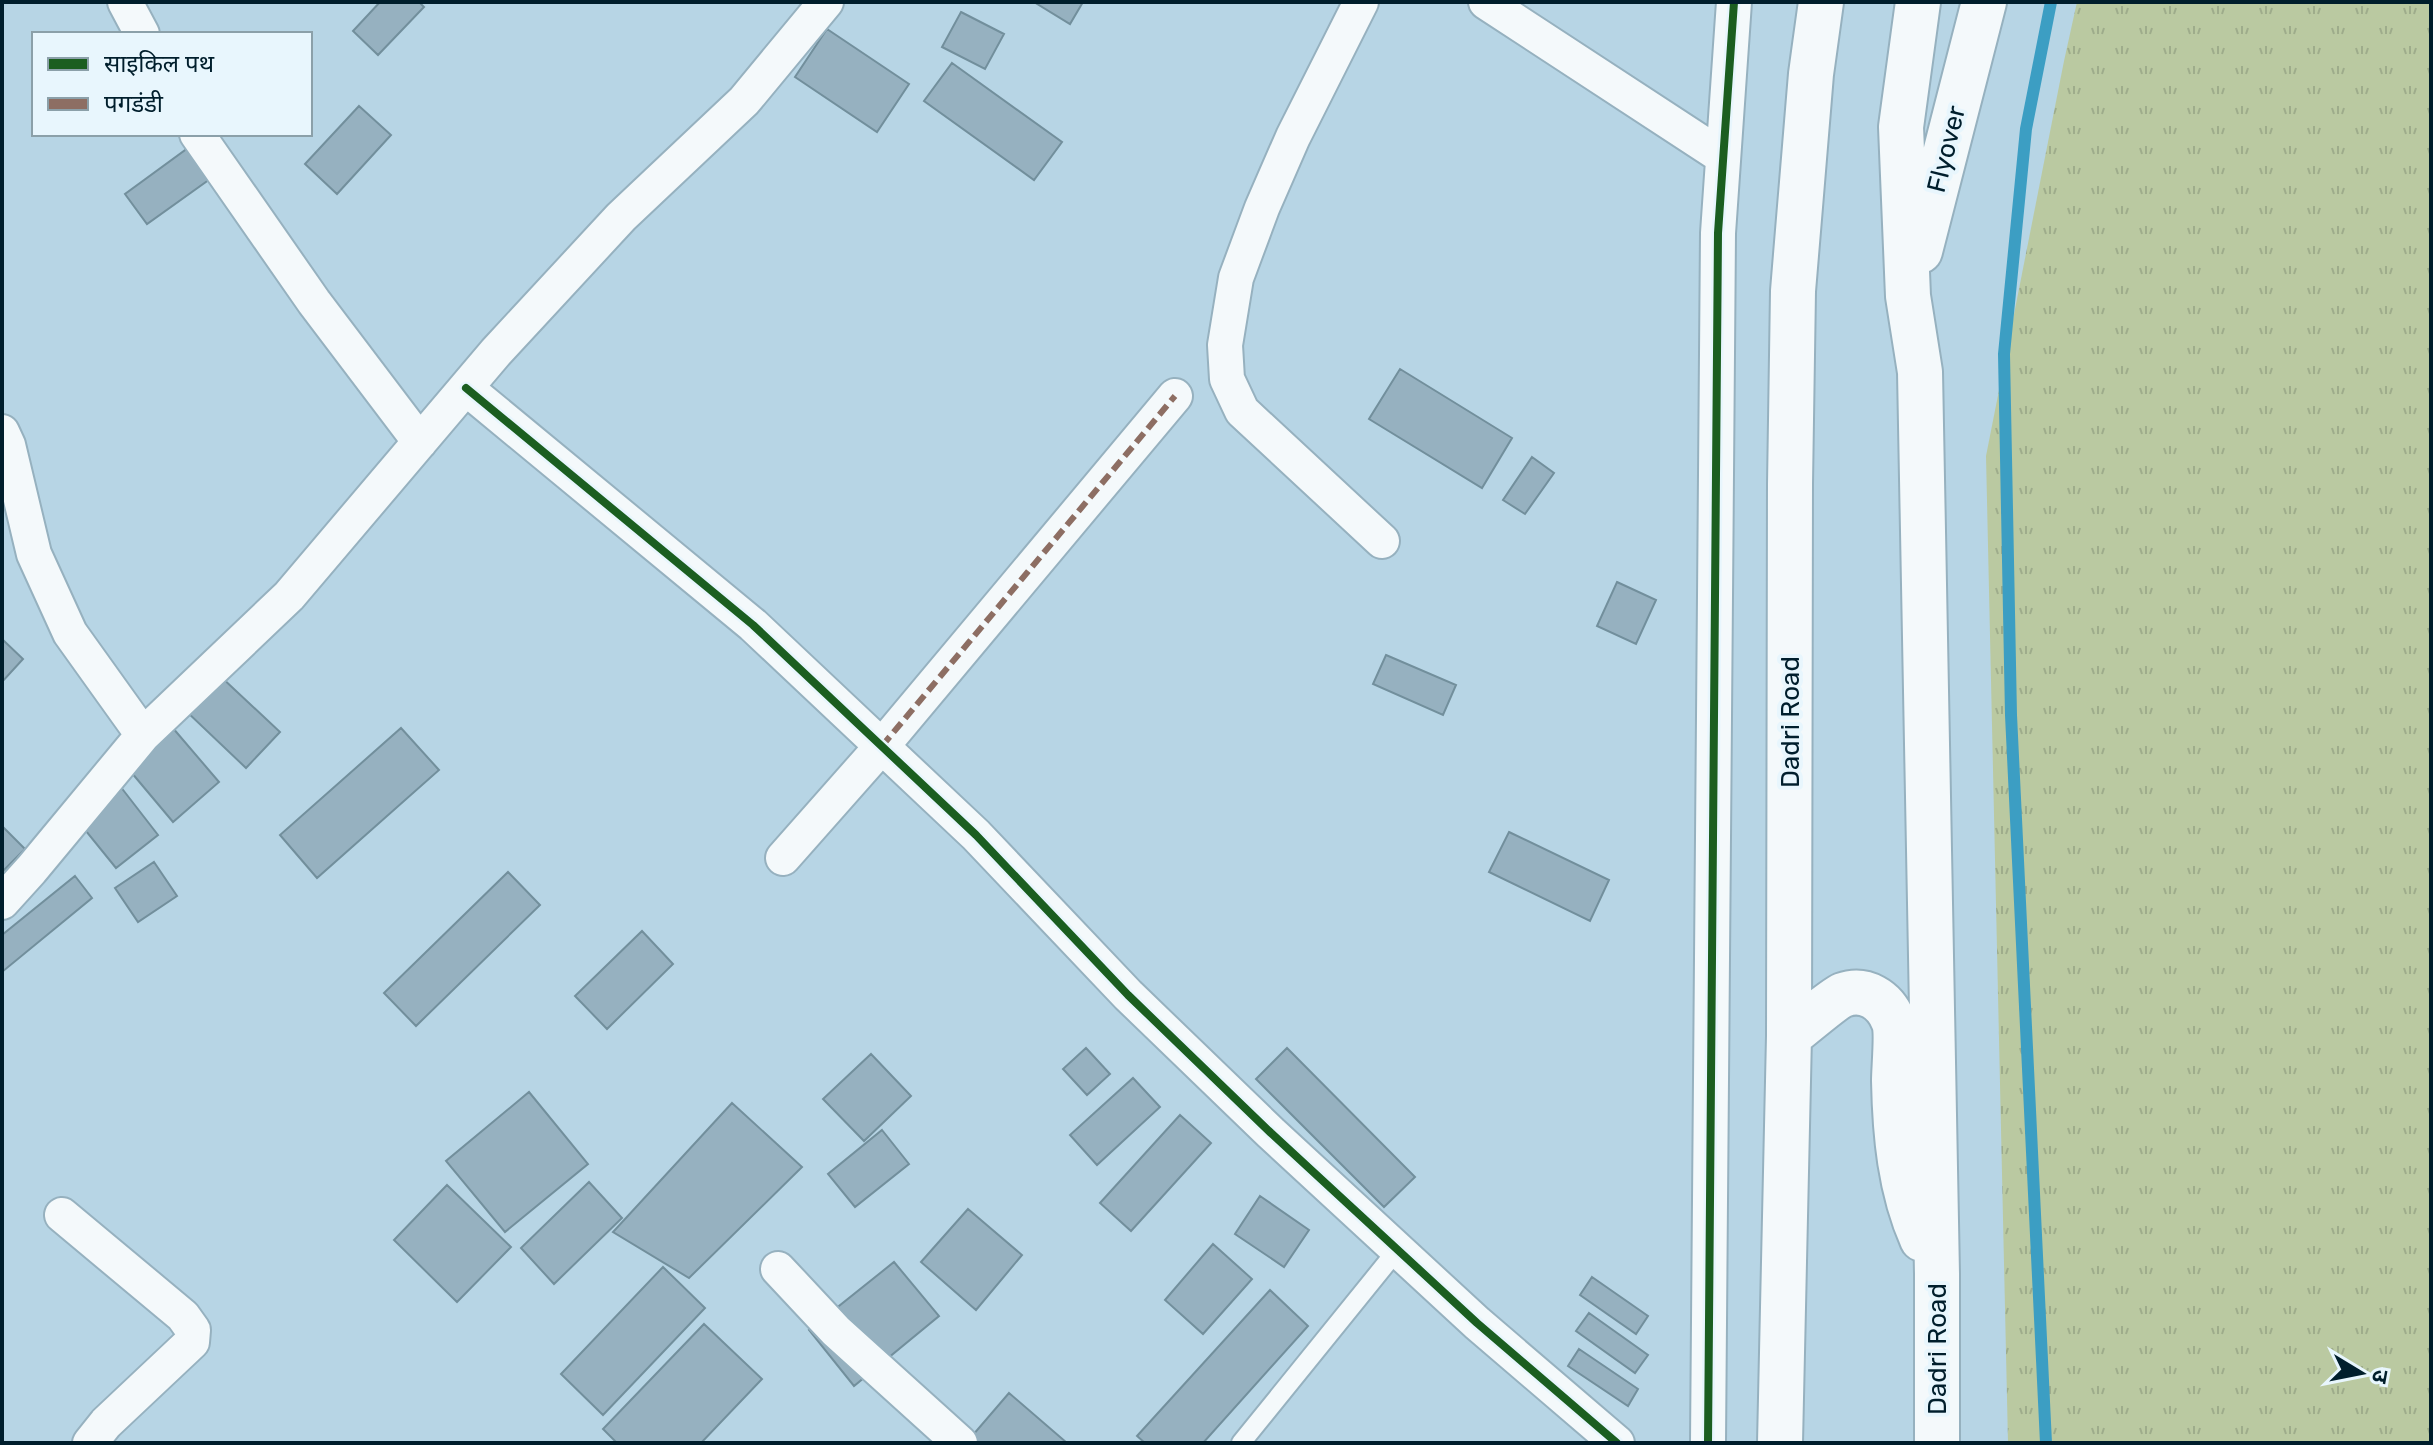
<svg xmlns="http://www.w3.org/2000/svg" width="2433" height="1445" viewBox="0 0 2433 1445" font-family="Rubik,'Noto Sans Devanagari',sans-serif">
<defs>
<pattern id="grass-tufts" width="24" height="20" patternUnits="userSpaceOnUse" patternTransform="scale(2)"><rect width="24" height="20" fill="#bac9a1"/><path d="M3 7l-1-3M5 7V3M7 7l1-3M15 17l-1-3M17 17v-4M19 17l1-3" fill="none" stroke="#9eac8b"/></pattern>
</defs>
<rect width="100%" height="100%" fill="#b7d5e5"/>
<!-- grass -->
<path fill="url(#grass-tufts)" d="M2077 2H2431V1443H2008L1986 456 2064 61Z"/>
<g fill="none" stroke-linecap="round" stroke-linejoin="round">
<!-- stream -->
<path stroke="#3c9ec3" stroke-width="12" d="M2046 1443 2011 715 2004 354 2026 129 2051 2"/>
</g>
<!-- building -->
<path fill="#96b1c0" stroke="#728f9c" stroke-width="2" d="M380 2H419L424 7 378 55 353 31Z
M1034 2H1083L1070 24Z
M961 12 1004 34 985 69 942 47Z
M827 29 909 84 877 132 795 77Z
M952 63 1062 142 1034 180 924 101Z
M359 106 391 135 337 194 305 164Z
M188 148 210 179 147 224 125 194Z
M1400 369 1512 438 1482 488 1369 419Z
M1532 457 1554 473 1525 514 1503 500Z
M1617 582 1656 600 1636 644 1597 626Z
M2 639 23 659 2 682Z
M1386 655 1456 685 1443 715 1373 684Z
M219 675 280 732 246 768 186 711Z
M172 727 219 782 173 822 126 766Z
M401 728 439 770 317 878 280 835Z
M120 786 158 835 116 868 77 820Z
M2 826 25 849 2 872Z
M1509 832 1609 880 1590 921 1489 872Z
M154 862 177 896 138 922 115 888Z
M508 872 540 905 416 1026 384 993Z
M75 876 92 898 2 972V935Z
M642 931 673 964 607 1029 575 996Z
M1086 1048 1110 1074 1087 1095 1063 1069Z
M1287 1048 1415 1177 1384 1207 1256 1079Z
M871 1054 911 1096 864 1141 823 1099Z
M1133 1078 1160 1107 1097 1165 1070 1135Z
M529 1092 588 1164 505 1232 446 1161Z
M732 1103 802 1167 689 1278 613 1232Z
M1180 1115 1211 1143 1131 1231 1100 1203Z
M882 1130 909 1164 855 1207 828 1174Z
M589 1182 622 1218 554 1284 521 1248Z
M447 1185 511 1247 457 1302 394 1240Z
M1260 1196 1309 1230 1284 1267 1235 1234Z
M968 1209 1022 1255 976 1310 921 1262Z
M1213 1244 1252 1279 1203 1334 1165 1300Z
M894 1262 939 1316 854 1386 809 1330Z
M663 1267 705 1308 603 1415 561 1374Z
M1592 1277 1648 1316 1636 1334 1580 1295Z
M1270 1290 1308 1326 1203 1443H1145L1137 1436Z
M1589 1313 1648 1355 1635 1373 1576 1331Z
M704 1324 762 1379 701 1443H617L603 1429Z
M1579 1349 1638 1389 1628 1406 1568 1366Z
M1009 1393 1067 1443H966Z"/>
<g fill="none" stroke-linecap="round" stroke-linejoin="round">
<!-- lane casing -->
<g stroke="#96b1bf" stroke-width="22">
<path id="lane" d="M1241 1443 1398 1249"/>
</g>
<!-- street casing -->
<g stroke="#96b1bf" stroke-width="38">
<path id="street" d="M125 2 142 34
M1361 2 1293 137 1262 208 1236 278 1225 345 1227 379 1242 411 1382 541
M1486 2 1723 157
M197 134 314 302 420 442
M466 388 753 625 976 835 1128 995 1271 1133 1477 1323 1617 1443
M2 432 8 445 34 554 70 633 143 735
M783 858 882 746 1175 396
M2 902 31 870 143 735 289 596 496 352 621 217 744 101 826 2
M62 1215 183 1316 193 1330 192 1342 106 1423 90 1443
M778 1269 836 1331 960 1443
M1708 1443 1718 233 1734 2"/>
</g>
<!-- secondary casing -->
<g stroke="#96b1bf" stroke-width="48">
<path id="secondary" d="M1918 2 1901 127 1908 296 1920 372 1937 1274V1443
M1920 251 1984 2
M1789 1036C1800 1028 1833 999 1843 995 1865 987 1885 1000 1893 1020 1898 1031 1894 1067 1894 1081 1895 1135 1900 1189 1922 1239
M1780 1443 1789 1036 1790 484 1793 291 1811 74 1821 2"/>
</g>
<!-- lane -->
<use href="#lane" stroke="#f4f9fb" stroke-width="18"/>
<!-- street -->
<use href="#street" stroke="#f4f9fb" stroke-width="34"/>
<!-- secondary -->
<use href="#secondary" stroke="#f4f9fb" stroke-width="44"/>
<!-- quiet -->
<path stroke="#8d6e63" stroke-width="6" stroke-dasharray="12 6" stroke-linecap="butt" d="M882 746 1175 396"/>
<!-- cycleway casing -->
<g stroke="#e8f6fd" stroke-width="13">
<path id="cycleway" d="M466 388 753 625 976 835 1128 995 1271 1133 1477 1323 1617 1443
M1708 1443 1718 233 1734 2"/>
</g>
<!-- cycleway -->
<use href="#cycleway" stroke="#1b5e20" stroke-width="8"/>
</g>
<g text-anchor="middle" stroke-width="8" stroke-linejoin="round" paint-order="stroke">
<!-- street labels -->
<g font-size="26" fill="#001e2c" stroke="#e8f6fd">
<text transform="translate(1946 149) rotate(-76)" y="9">Flyover</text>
<text transform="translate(1790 722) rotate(-90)" y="9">Dadri Road</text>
<text transform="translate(1937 1349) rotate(-90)" y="9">Dadri Road</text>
</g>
</g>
<!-- border -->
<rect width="2433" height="1445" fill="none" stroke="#001e2c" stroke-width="8"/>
<!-- legend -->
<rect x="32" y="32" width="280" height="104" fill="#e8f6fd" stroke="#8ba0a9" stroke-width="2"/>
<rect x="48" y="58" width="40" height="12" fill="#1b5e20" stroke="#8ba0a9" stroke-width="2"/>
<text x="104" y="72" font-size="24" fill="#001e2c">साइकिल पथ</text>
<rect x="48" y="98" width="40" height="12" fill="#8d6e63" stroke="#8ba0a9" stroke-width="2"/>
<text x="104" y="112" font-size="24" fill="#001e2c">पगडंडी</text>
<!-- north arrow -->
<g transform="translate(2361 1373) rotate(100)" stroke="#e8f6fd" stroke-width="6" paint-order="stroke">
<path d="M0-6L14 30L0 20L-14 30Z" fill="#001e2c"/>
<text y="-12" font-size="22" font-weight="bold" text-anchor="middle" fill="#001e2c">उ</text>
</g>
</svg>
